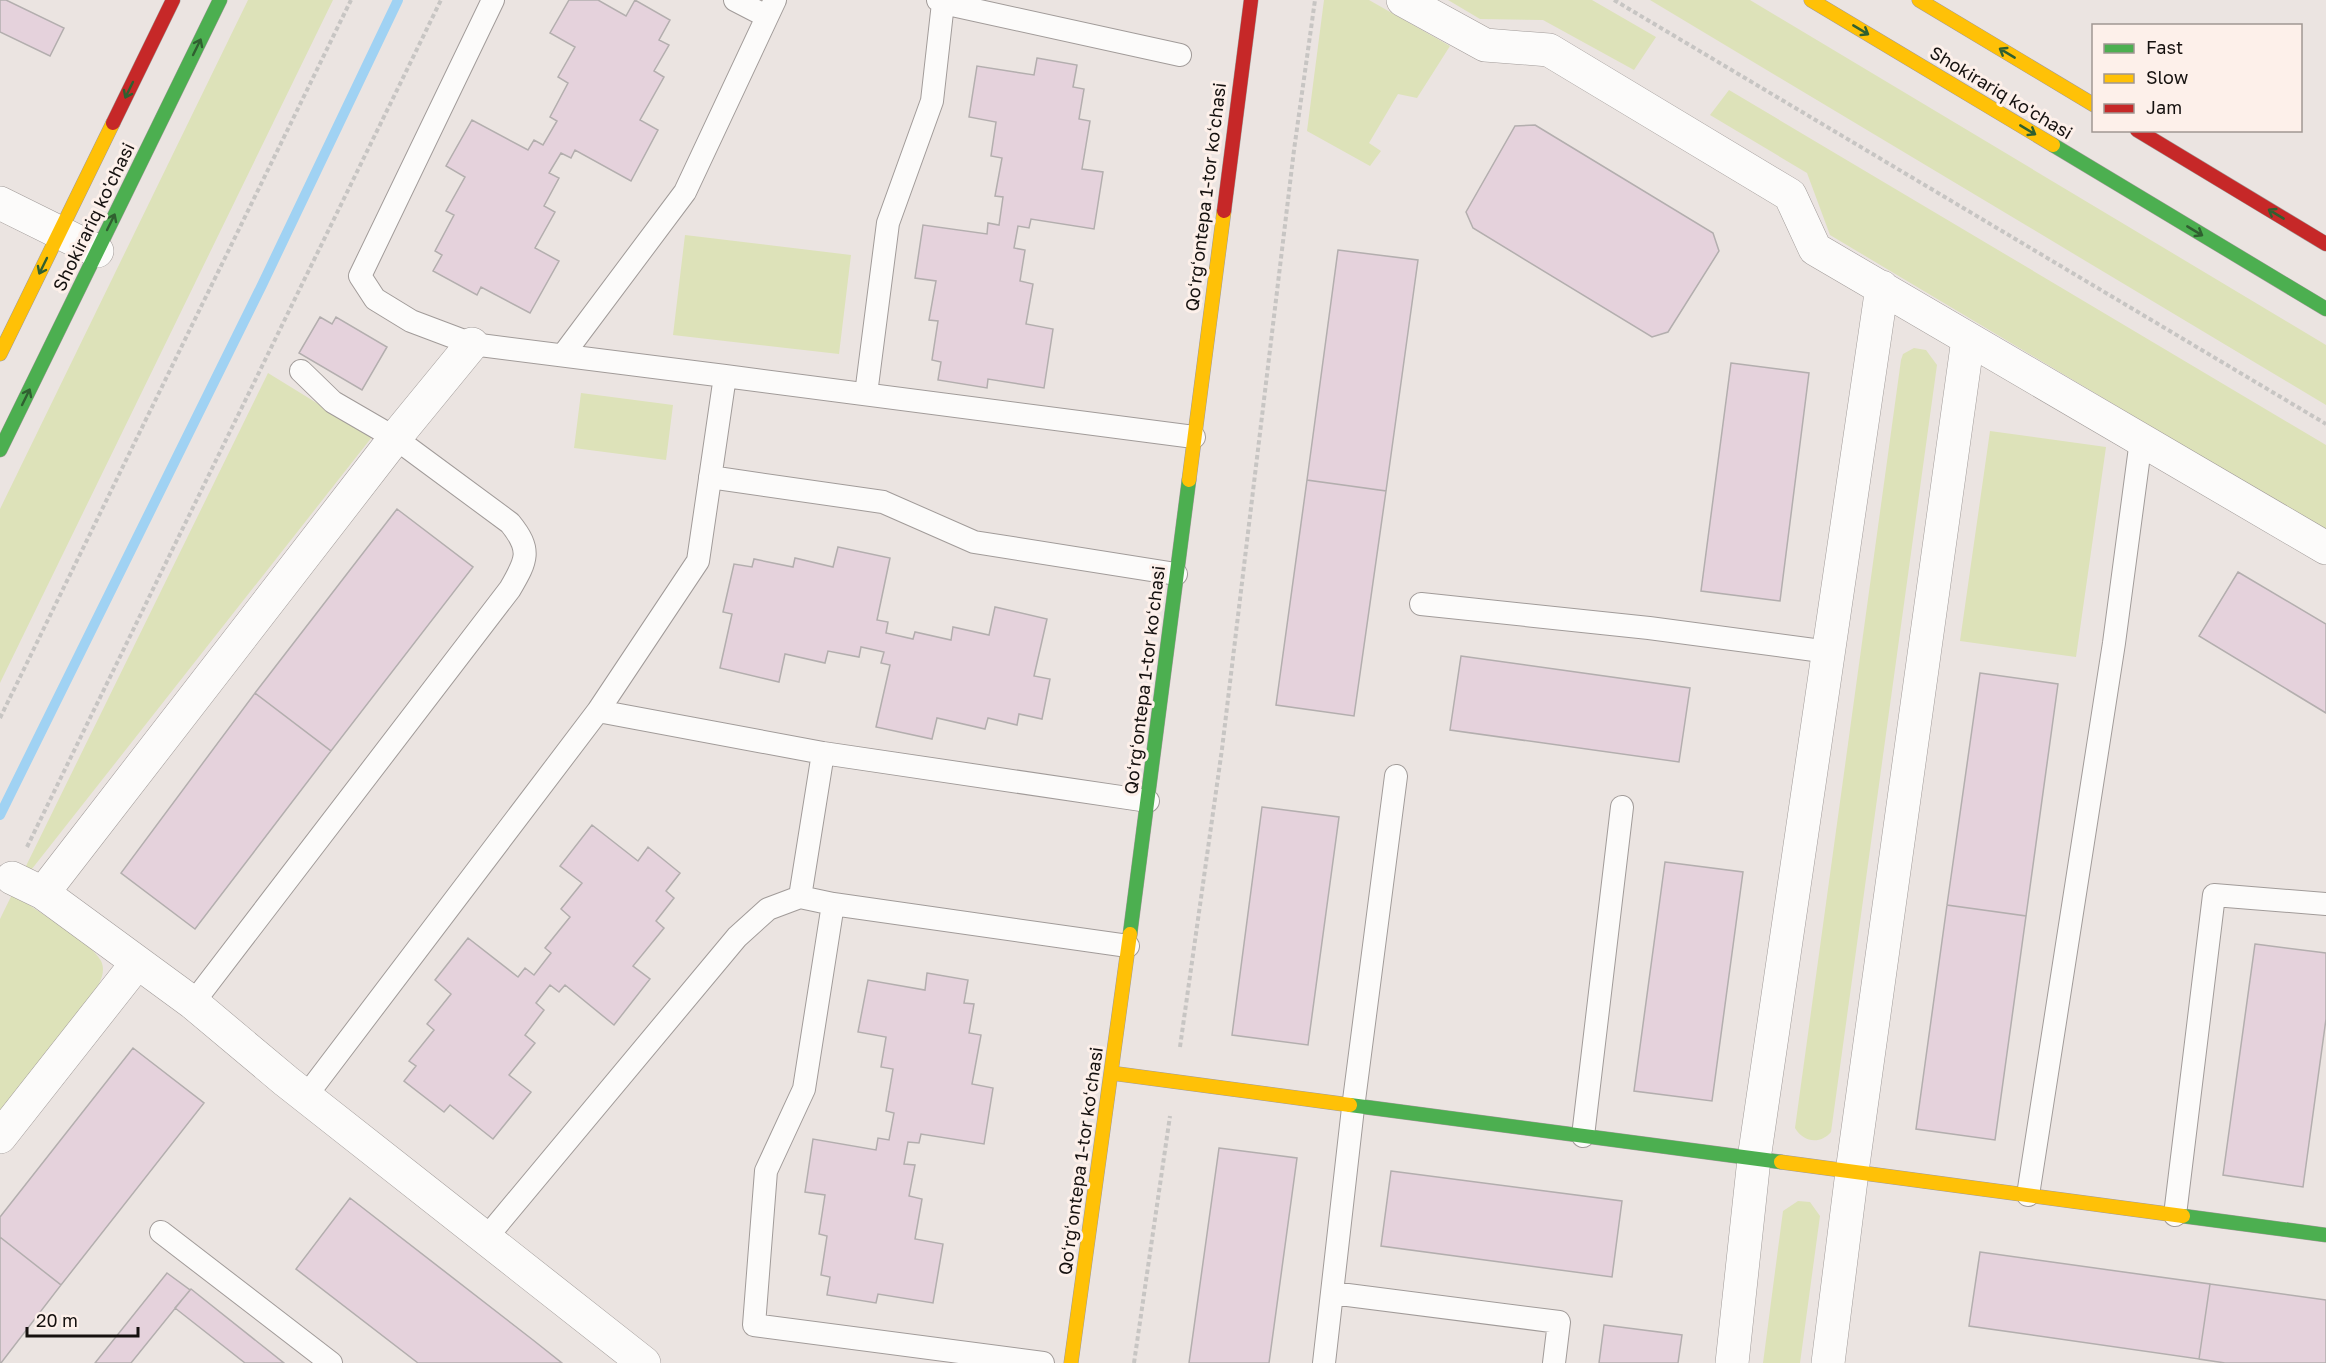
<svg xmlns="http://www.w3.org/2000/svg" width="2326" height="1363" viewBox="0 0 2326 1363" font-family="'Golos Text',sans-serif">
<rect width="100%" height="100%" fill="#ebe4e1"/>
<!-- green -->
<path fill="#dde2b9" d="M248 0H333L0 683V509Z
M1324 0H1369L1450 46 1417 98 1398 94 1369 143 1381 151 1370 166 1307 131Z
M1448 0H1592L1656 37 1634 70 1543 20 1480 19Z
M1650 0H1750L2326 345V405Z
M1729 90 2326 445V531L1830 235 1807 173 1710 115Z
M685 235 851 255 839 354 673 335Z
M1914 348 1926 350 1937 365 1831 1132C1820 1145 1803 1142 1795 1128L1901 360 1903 354Z
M268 373 372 437 13 893C34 911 89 939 101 961 107 973 98 985 93 995L0 1113V919Z
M581 393 673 405 666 460 574 448Z
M1990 431 2106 447 2076 657 1960 641Z
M1798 1201 1810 1202 1820 1216 1800 1363H1763L1783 1211Z"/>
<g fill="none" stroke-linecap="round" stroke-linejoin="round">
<!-- stream -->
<path stroke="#a0d2f3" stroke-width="10" d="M0 815 262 285 398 0"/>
</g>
<!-- building -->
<path fill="#e5d2dc" stroke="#b3aeae" stroke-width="1.5" d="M0 0H6L64 28 50 56 0 32Z
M569 0H598L626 16 635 0 670 20 659 40 669 45 654 71 664 77 640 120 658 130 631 181 575 150 571 158 561 153 549 173 559 178 544 206 555 212 535 248 559 261 530 313 481 287 477 295 433 271 442 255 435 251 454 215 446 211 465 177 446 166 472 120 528 150 534 140 543 145 557 121 550 117 568 83 558 77 575 47 550 33Z
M1037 58 1077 65 1073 87 1084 89 1079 119 1090 121 1082 169 1103 172 1094 229 1031 219 1029 228 1018 226 1014 248 1025 250 1020 281 1033 284 1026 324 1053 329 1044 388 988 379 987 388 938 380 941 362 932 360 938 321 929 320 936 281 915 278 923 225 987 234 988 223 999 225 1003 197 995 196 1002 158 991 156 996 122 969 117 977 66 1034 75Z
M1535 125 1713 233 1719 251 1668 332 1652 337 1473 228 1466 212 1515 126Z
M1338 250 1418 260 1386 491 1307 480Z
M320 317 332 324 336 317 387 347 362 390 299 353Z
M1731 363 1809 373 1780 601 1701 591Z
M1307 480 1386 491 1354 716 1276 705Z
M397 509 473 567 331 751 255 693Z
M838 547 890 558 877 620 888 622 886 633 913 639 915 632 951 640 953 627 989 635 995 607 1047 619 1034 676 1050 679 1042 719 1019 714 1017 725 988 718 985 729 937 718 932 739 876 727 890 665 881 663 884 652 861 647 859 657 828 651 825 663 785 654 779 682 720 668 732 614 723 612 734 564 752 567 754 559 793 567 795 558 833 567Z
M2238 572 2326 624V713L2199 636Z
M1461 656 1690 688 1679 762 1450 730Z
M1980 673 2058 684 2026 916 1947 905Z
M255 693 331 751 195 929 121 873Z
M1262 807 1339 817 1308 1045 1232 1035Z
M592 825 638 861 648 847 680 873 666 891 674 898 656 921 664 928 633 966 650 979 614 1025 565 985 559 992 550 985 536 1003 544 1010 525 1035 535 1043 509 1075 531 1092 493 1139 450 1105 444 1112 404 1081 416 1066 409 1061 434 1030 427 1024 451 994 435 980 468 938 518 977 525 968 534 975 551 953 545 948 570 917 561 909 582 883 560 866Z
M1665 862 1743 872 1712 1101 1634 1091Z
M1947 905 2026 916 1995 1140 1916 1129Z
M2255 944 2326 953V1019L2303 1187 2223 1175Z
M927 973 968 980 964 1003 974 1004 969 1033 981 1035 972 1084 993 1088 984 1144 921 1134 919 1143 908 1142 904 1164 915 1165 909 1196 922 1199 915 1239 943 1244 933 1303 878 1294 876 1303 827 1295 830 1277 821 1275 827 1236 819 1234 825 1195 805 1192 813 1139 876 1150 878 1138 889 1140 894 1113 886 1111 893 1069 881 1067 886 1037 858 1032 868 980 925 990Z
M133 1048 204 1103 61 1285 0 1237V1217Z
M1219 1148 1297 1158 1269 1363H1189Z
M1391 1171 1622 1201 1612 1277 1381 1246Z
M350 1198 533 1340 562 1363H418L296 1269Z
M0 1237 61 1285 1 1363H0Z
M1980 1252 2210 1284 2199 1359 1969 1326Z
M167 1273 190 1290 131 1363H95Z
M2210 1284 2326 1300V1363H2225L2199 1359Z
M191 1289 284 1363H245L175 1308Z
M1604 1325 1682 1335 1678 1363H1599Z"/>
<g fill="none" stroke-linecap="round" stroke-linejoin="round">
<!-- lane casing -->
<g stroke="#a19b99" stroke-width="24">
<path id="lane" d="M493 0 360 276 375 299 411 321 472 344 725 376
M735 0 766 16
M938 0 943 3 1180 55
M563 355 685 192 775 0
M866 394 888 223 932 101 943 3 946 0
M710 477 883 502 974 542 1176 574
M1421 604 1649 628 1829 652
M598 711 698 561 725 376 1194 437
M800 897 823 753
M193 1003 510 589C527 560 532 550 510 523L395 438 333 402 301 371
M306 1096 598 711 823 753 1148 801
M1583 1136 1622 807
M2028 1195 2114 643 2141 440
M2175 1215 2214 895 2326 904
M161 1232 331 1363
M486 1238 737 937 768 909 800 897 833 904
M1332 1293 1559 1322 1554 1363
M1043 1363 754 1325 766 1171 804 1089 833 904 1128 946
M1324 1363 1353 1108 1396 776"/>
</g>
<!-- street casing -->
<g stroke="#a19b99" stroke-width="34">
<path id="street" d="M1403 0 1485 45 1549 50 1790 195 1815 249 2326 548
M0 203 97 251
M12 878 43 893 193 1003 286 1081 644 1363
M43 893 395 438 472 344
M0 1137 137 963
M1732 1363 1754 1159 1882 287
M1828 1363 1852 1172 1968 339"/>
</g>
<!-- fast casing -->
<g stroke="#a19b99" stroke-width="15">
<path id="fast" d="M2053 145 2326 309
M0 450 220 0
M1130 934 1189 480
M1350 1105 1781 1162
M2183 1216 2326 1235"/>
</g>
<!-- slow casing -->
<g stroke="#a19b99" stroke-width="15">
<path id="slow" d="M1811 0 2053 145
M1919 0 2094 105
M0 354 113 123
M1189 480 1224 211
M1111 1073 1350 1105
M1781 1162 2183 1216
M1071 1363 1130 934"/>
</g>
<!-- jam casing -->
<g stroke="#a19b99" stroke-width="15">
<path id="jam" d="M113 123 173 0
M2137 130 2326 244
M1224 211 1251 0"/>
</g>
<!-- path -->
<path stroke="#c7c5c3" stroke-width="4" stroke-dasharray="4.5 3" stroke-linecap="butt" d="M1614 0 2326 424
M0 718 351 0
M27 847 441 0
M1180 1047 1222 749 1294 150 1315 0
M1134 1363 1170 1116"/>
<!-- lane -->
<use href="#lane" stroke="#fcfbfa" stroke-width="22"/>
<!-- street -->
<use href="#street" stroke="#fcfbfa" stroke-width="33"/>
<!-- fast -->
<use href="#fast" stroke="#4caf50" stroke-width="14"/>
<!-- slow -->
<use href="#slow" stroke="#ffc107" stroke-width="14"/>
<!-- jam -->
<use href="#jam" stroke="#c62828" stroke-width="14"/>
</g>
<!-- one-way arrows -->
<defs><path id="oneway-shaft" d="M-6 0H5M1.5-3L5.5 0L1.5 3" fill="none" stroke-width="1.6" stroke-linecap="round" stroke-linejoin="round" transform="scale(1.5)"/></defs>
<g stroke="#306030">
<use href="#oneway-shaft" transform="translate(1861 30) rotate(31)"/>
<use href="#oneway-shaft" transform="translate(197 47) rotate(-64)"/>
<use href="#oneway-shaft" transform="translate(2007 53) rotate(-149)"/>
<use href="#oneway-shaft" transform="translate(129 90) rotate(116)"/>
<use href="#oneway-shaft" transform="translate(2028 130) rotate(31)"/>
<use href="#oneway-shaft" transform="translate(2276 214) rotate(-149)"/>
<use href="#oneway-shaft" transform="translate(111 222) rotate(-64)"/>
<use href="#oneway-shaft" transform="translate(2195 231) rotate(31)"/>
<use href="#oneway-shaft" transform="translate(43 266) rotate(116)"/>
<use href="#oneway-shaft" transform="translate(26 397) rotate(-64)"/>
</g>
<g text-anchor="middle" stroke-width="6" stroke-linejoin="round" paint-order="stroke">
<!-- street labels -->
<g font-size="18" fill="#15110f" stroke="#fdf0ea">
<text transform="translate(2001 93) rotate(31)" y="6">Shokirariq ko'chasi</text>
<text transform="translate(1206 197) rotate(-83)" y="6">Qoʻrgʻontepa 1-tor koʻchasi</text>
<text transform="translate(94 217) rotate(-64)" y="6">Shokirariq ko'chasi</text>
<text transform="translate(1145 680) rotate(-83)" y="6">Qoʻrgʻontepa 1-tor koʻchasi</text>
<text transform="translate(1081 1161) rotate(-82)" y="6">Qoʻrgʻontepa 1-tor koʻchasi</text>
</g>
</g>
<!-- legend -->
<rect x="2092" y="24" width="210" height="108" fill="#fdf0ea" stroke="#a09792" stroke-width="1.5"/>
<rect x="2104" y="44" width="30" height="9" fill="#4caf50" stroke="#a09792" stroke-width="1.5"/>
<text x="2146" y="54" font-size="18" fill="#15110f">Fast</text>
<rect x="2104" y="74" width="30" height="9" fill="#ffc107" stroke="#a09792" stroke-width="1.5"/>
<text x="2146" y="84" font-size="18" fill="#15110f">Slow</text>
<rect x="2104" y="104" width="30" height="9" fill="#c62828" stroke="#a09792" stroke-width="1.5"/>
<text x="2146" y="114" font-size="18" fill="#15110f">Jam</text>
<!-- scale -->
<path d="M27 1327v9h111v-9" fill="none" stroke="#15110f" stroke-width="3"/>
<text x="36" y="1327" font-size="18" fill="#15110f" stroke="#fdf0ea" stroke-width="4.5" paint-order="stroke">20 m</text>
</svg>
